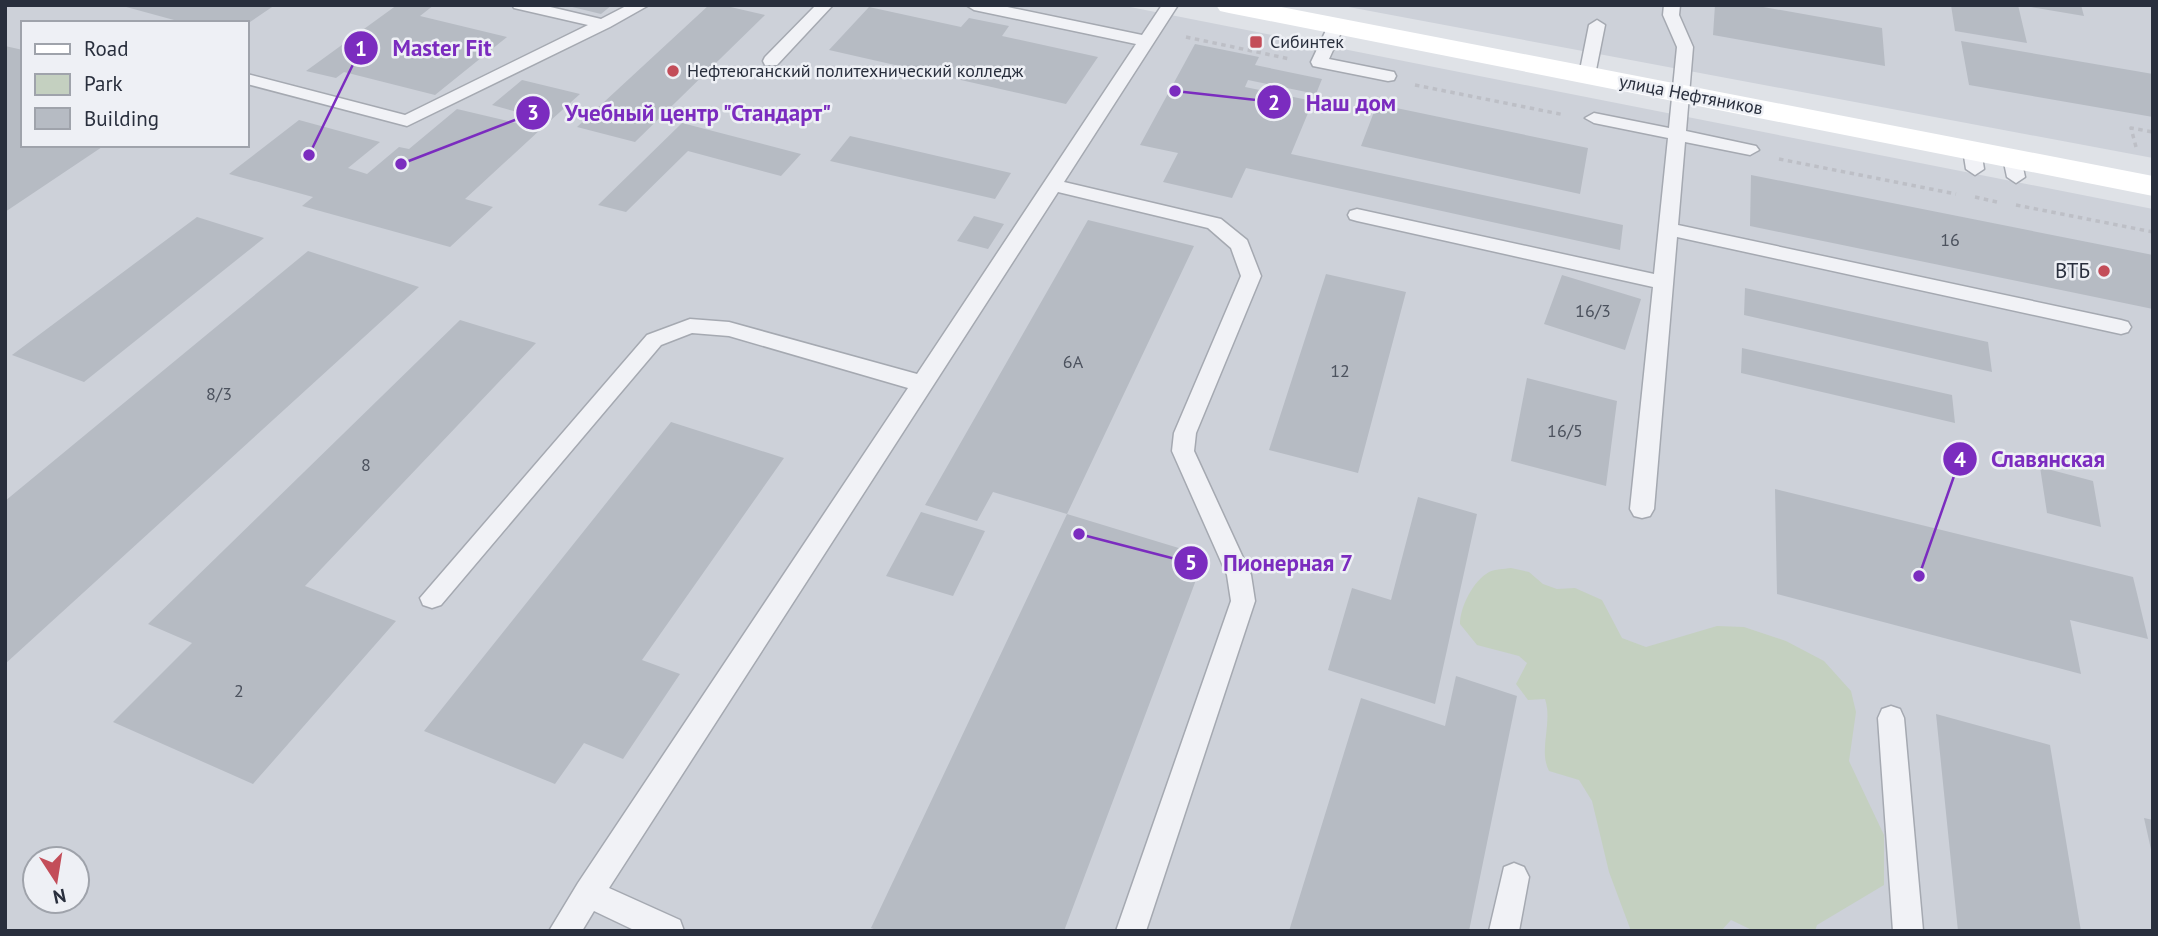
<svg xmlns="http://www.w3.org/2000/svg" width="2158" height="936" viewBox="0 0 2158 936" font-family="'PT Sans',sans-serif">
<rect width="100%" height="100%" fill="#dfe2e7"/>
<!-- built -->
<path fill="#cdd1d9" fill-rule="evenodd" d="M5 5H1120L2153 209V931H5ZM23 23H247V145H23ZM35 859H77V901H35Z
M1338 5H2153V158Z"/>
<!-- green -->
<path fill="#c4d0c0" d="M1511 568 1529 572 1543 584 1557 589 1575 588 1602 600 1622 638 1646 647 1717 626 1744 627 1786 641 1824 661 1851 691 1856 712 1849 761 1884 835V885L1817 925 1815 931H1754L1731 920 1721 931H1631L1609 872 1592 801 1579 780 1549 771C1538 750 1553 723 1545 699L1528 700 1516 684 1527 663 1519 656 1477 645 1460 624C1460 607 1473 581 1489 572 1495 569 1504 569 1511 568Z"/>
<!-- building -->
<path fill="#b6bbc3" d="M119 5H275L247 24 185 23Z
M397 5H434L420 16 507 37 435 95 344 72 336 78 306 71Z
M564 5H612L601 14Z
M709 5H722L765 15 635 142 577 127Z
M1715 5H1752L1882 28 1885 66 1713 35Z
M1951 5H2018L2027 43 1955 31Z
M2031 5H2081L2084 16 2031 7Z
M869 7 961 27 969 18 1009 26 1002 36 1098 57 1066 104 829 50Z
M1961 41 2153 74V117L1969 85Z
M1195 44 1259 57 1255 65 1322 79 1316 94 1248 80 1245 87 1313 101 1291 154 1623 225 1620 250 1246 168 1232 198 1163 182 1178 153 1140 145Z
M5 46 23 50V145H105L5 212Z
M522 80 580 94 550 121 492 105Z
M1377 104 1588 148 1580 194 1361 146Z
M457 109 541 129 465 199 493 207 450 247 302 206 313 197 229 174 299 120 380 142 348 168 367 174 399 147 409 149Z
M682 123 801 154 781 176 688 151 626 212 598 205Z
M850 136 890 145 1011 173 995 199 830 161Z
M1751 175 2153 255V309L1750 226Z
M974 216 1004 224 988 249 957 241Z
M197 217 264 238 84 382 12 355Z
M1088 220 1194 246 1067 514 993 492 977 521 925 505Z
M308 251 419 287 5 664V501Z
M1326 274 1406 292 1358 473 1269 450Z
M1562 275 1641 299 1625 350 1544 324Z
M1745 288 1988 342 1992 372 1744 315Z
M460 320 536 343 305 586 396 621 253 784 113 722 192 643 148 624Z
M1742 348 1952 395 1955 423 1741 373Z
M1527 378 1617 401 1606 486 1511 461Z
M671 422 784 458 642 660 680 674 623 759 584 743 555 784 424 731Z
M2040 467 2093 481 2101 527 2047 513Z
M1775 489 2133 577 2148 639 2070 620 2081 674 1777 594Z
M1418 497 1477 514 1435 704 1328 670 1352 588 1391 600Z
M921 512 985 531 953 596 886 576Z
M1067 514 1205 556 1064 931H879L871 928Z
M1456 676 1517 696 1469 931H1289L1361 698 1445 726Z
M1936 714 2050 745 2081 931H1958Z
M2144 818 2153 820V853L2152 854Z"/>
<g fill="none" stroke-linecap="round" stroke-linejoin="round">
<!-- lane casing -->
<g stroke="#a5a9b1" stroke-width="3">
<path id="lane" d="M512 5H542L601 19 628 5H649L610 27 407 126 247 84V74L405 115 588 25 514 8Z
M816 5H833L777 65H765L763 61 765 57Z
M966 5H998L1142 35 1162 5H1178L1064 182 1221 219 1247 240 1261 276 1196 433 1194 451 1251 575 1255 601 1146 931H1116L1231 601 1227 575 1172 451 1174 433 1241 276 1231 248 1208 228 1058 192 609 888 680 920 684 931H636L594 911 582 931H549L578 883 908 388 729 336 692 333 661 345 441 605 432 608 423 605 420 598 647 335 690 319 729 322 917 374 1136 44 974 10Z
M1664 5H1680L1679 15 1693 47 1686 131 1756 146 1759 150 1750 155 1685 142 1678 225 2121 320 2128 322 2131 327 2128 332 2121 334 1677 237 1654 509 1650 516 1642 518 1634 516 1630 509 1653 287 1357 221 1350 219 1348 215 1350 211 1357 209 1654 274 1668 138 1594 123 1585 118 1594 113 1669 128 1677 47 1663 15Z
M1597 20 1605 25 1595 75 1587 80 1579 75 1589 25Z
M1336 21 1344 26 1329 59 1394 72 1396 76 1394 80 1388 81 1313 66 1311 62 1328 26Z
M1972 145 1981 150 1984 169 1975 175 1966 169 1963 150Z
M2012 152 2021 158 2025 177 2016 183 2007 177 2003 158Z
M1891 706 1900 709 1904 718 1923 931H1893L1878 718 1882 709Z
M1514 863 1524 867 1529 877 1519 931H1489L1504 867Z"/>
</g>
<!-- path -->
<path stroke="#bdbfc6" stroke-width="3.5" stroke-dasharray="4.5 4.5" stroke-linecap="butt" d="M1186 37 1290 59
M1415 85 1565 115
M2136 147 2131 128 2153 132
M1779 159 1956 194
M1975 197 1997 202
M2016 205 2153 232"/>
<!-- lane -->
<use href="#lane" fill="#f1f2f6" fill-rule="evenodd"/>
<!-- secondary -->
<path fill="#fff" fill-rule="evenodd" d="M1216 5H1271L2153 176V196L1229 13 1220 11Z"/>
</g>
<!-- markers -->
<g fill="#c34d59" stroke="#eef0f5" stroke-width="2.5">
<rect x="1249" y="35" width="14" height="14" rx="3.5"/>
<circle cx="673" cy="71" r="7"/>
<circle cx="2104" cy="271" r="7"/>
</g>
<g text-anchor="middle" stroke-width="5" stroke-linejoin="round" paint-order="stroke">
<!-- far-poi labels -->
<g font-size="18" fill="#292f3d" stroke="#eef0f5" text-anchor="start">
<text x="1270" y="48">Сибинтек</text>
<text x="687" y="77">Нефтеюганский политехнический колледж</text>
</g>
<!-- far-street labels -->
<g font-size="18" fill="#292f3d" stroke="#eef0f5">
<text transform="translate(1691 95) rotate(11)" y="6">улица Нефтяников</text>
</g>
<!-- number labels -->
<g font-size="18" fill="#4c525e">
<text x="1950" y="246">16</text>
<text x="1593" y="317">16/3</text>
<text x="1073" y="368">6А</text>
<text x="1340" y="377">12</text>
<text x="219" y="400">8/3</text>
<text x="1565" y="437">16/5</text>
<text x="366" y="471">8</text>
<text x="239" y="697">2</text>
</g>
<!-- poi labels -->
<g font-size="21" fill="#292f3d" stroke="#eef0f5" text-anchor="end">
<text x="2090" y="278">ВТБ</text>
</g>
</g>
<!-- callouts -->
<path fill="none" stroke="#7b2cbf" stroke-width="2.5" d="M309 155L361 48M1175 91L1274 102M401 164L533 113M1919 576L1960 459M1079 534L1191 563"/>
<g fill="#7b2cbf" stroke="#eef0f5" stroke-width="2.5">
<circle cx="309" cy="155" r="7"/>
<circle cx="1175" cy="91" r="7"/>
<circle cx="401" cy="164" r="7"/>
<circle cx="1919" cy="576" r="7"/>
<circle cx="1079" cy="534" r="7"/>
<circle cx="361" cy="48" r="18"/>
<circle cx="1274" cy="102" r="18"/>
<circle cx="533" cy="113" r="18"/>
<circle cx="1960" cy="459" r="18"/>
<circle cx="1191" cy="563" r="18"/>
</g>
<g font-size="21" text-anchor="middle" font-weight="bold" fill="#fff">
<text x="361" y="56">1</text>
<text x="1274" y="110">2</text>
<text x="533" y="120">3</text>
<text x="1960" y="467">4</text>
<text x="1191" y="570">5</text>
</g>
<g font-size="23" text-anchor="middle" font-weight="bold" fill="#7b2cbf" stroke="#eef0f5" stroke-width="5" stroke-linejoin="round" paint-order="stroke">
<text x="442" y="56">Master Fit</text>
<text x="1351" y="111">Наш дом</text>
<text x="698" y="121">Учебный центр "Стандарт"</text>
<text x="2048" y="467">Славянская</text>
<text x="1288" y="571">Пионерная 7</text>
</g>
<!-- border -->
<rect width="2158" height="936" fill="none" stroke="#292f3d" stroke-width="14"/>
<!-- legend -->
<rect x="21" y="21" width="228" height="126" fill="#eef0f5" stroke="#9fa3ab" stroke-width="2"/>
<rect x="35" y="44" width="35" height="10" fill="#ffffff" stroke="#9fa3ab" stroke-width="2"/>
<text x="84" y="56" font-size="21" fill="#292f3d">Road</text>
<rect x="35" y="74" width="35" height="21" fill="#c4d0c0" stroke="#9fa3ab" stroke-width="2"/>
<text x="84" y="91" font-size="21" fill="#292f3d">Park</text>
<rect x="35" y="108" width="35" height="21" fill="#b6bbc3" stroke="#9fa3ab" stroke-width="2"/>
<text x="84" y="126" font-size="21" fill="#292f3d">Building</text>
<!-- north arrow -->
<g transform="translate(56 880) rotate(168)"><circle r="33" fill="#eef0f5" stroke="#9fa3ab" stroke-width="2"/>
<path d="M0-5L12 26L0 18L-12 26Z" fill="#c34d59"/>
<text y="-10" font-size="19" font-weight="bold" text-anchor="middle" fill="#292f3d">N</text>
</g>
</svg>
